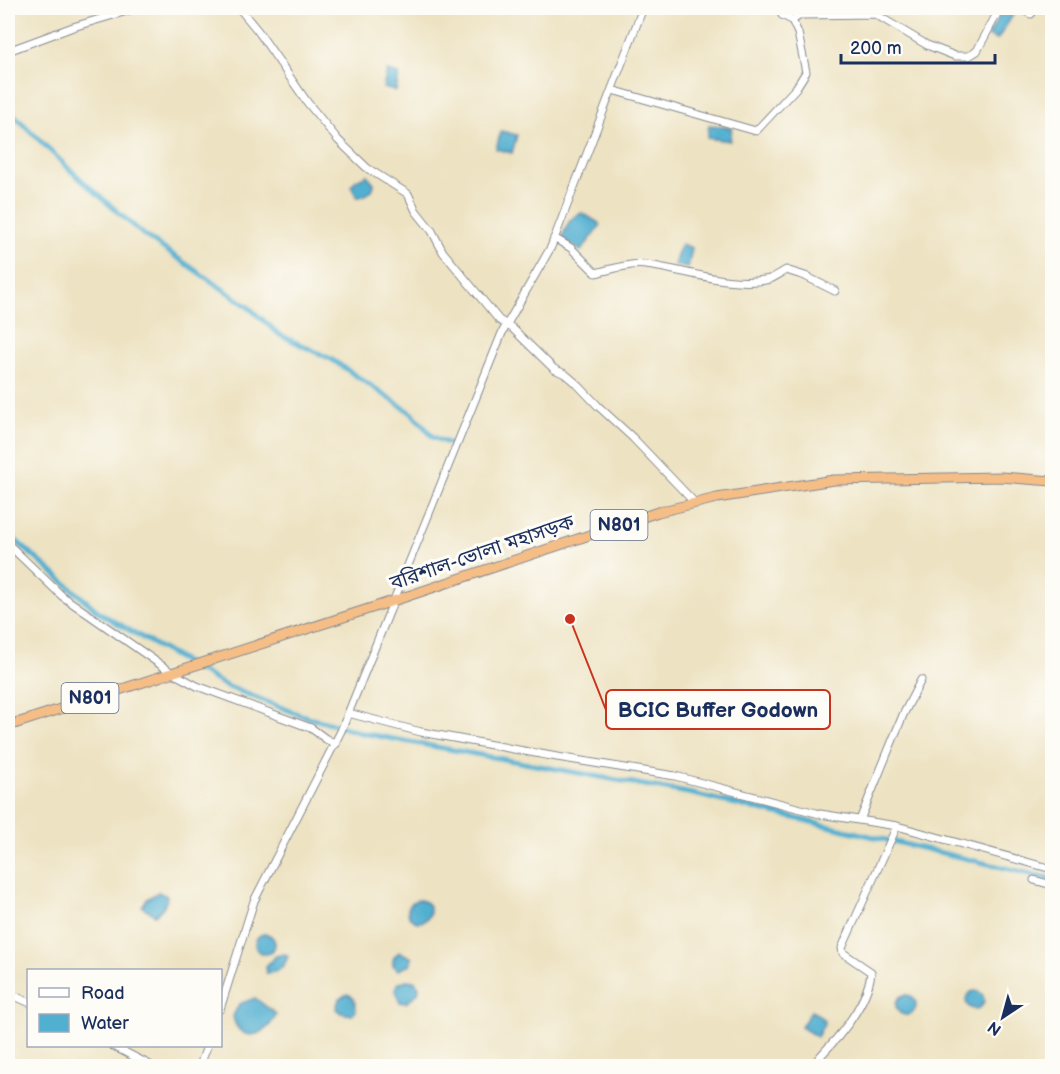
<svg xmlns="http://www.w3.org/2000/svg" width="1060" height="1074" viewBox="0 0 1060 1074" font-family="'Balsamiq Sans','Noto Sans Bengali',sans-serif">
<rect width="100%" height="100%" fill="#fdfcf7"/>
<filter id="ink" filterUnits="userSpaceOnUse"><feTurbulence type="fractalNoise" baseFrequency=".0167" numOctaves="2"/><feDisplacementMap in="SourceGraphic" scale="12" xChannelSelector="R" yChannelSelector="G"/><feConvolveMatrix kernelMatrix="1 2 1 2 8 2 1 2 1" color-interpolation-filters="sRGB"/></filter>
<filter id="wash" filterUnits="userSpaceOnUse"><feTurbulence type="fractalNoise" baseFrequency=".008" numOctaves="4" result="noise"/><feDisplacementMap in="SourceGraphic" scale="24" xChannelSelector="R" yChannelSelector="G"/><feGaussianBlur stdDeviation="1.35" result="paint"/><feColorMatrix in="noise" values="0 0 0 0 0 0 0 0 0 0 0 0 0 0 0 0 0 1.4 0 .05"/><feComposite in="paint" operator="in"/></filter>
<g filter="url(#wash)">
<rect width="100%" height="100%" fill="#ede2c1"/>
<!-- water -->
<path fill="#51afd0" stroke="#366f97" stroke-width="1.5" d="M1004 8 1015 12 997 40 988 36Z
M387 71 399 74 396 91 383 88Z
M709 125 732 128 730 141 707 138Z
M501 131 517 135 512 153 496 149Z
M367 175 374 183C374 191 366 197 357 197L351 186 356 180Z
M582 213 599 223 600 226 581 251 562 238C566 227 570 216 582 213Z
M681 244 692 248 688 268 674 265Z
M158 892 167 896C167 904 162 910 155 915L142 906 147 899Z
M408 911a11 11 0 1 1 22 0a11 11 0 1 1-22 0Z
M255 944a10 10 0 1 1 20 0a10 10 0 1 1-20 0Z
M400 952 412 958 410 965 398 970 393 965C392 959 395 954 400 952Z
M285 954 288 956C285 966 277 974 266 973V966L276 956Z
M406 980 414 981 419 987 418 993 406 1003 400 1002 395 990 397 984Z
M966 1000a9 9 0 1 1 18 0a9 9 0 1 1-18 0Z
M347 994C355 996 356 1004 356 1011L352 1015 341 1013 336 1009 339 999Z
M896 1005a10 10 0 1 1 20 0a10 10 0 1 1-20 0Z
M255 998 276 1014C268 1037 238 1045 233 1016L239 1004Z
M811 1011 819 1015 825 1022 817 1037 801 1027Z"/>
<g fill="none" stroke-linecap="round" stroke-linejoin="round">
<!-- canal -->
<path stroke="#51afd0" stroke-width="5" d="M8 109 69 169 144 235 246 305 280 335 331 359 413 414 433 437 450 444
M8 534 100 613 226 686 301 715 362 733 415 743 693 794 1052 879"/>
</g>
</g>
<g filter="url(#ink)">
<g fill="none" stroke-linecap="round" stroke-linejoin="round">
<!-- minor casing -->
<g stroke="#848890" stroke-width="9">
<path id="minor" d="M239 8 258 31 307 102 338 140 367 168 408 194 416 211 432 231 443 252 499 320 512 328 554 369 565 374 578 385 598 406 633 438 695 503
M780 8 782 15 792 20 801 15 875 14 927 45 955 56H969L977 51 1000 8
M1018 8 1031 14 1036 8
M8 51 73 27 137 8
M612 90 756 131 796 88 806 72 798 33 792 20
M554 238 571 248 596 273C612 269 630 263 646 265 686 270 730 288 770 279 775 277 781 273 786 270L805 276 835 291
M8 544 62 596 171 672 197 686 311 728 326 739 336 744
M348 713 421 732 557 757 675 776 820 814 897 826 1052 869
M860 820 903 715 921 680
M1034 880 1052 885
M8 993 28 1002
M220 1009 254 901 341 731 502 333 551 247 643 8
M113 1046 152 1066
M200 1066 207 1046
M813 1066C820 1055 828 1048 837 1038 852 1020 869 995 871 972L843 953 842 948 897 826"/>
</g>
<!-- highway casing -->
<g stroke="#848890" stroke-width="11">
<path id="highway" d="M8 726 393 601 658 512 717 498 834 480 1001 477 1052 481"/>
</g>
<!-- minor -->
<use href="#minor" stroke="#fff" stroke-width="7"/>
<!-- highway -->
<use href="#highway" stroke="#f6be87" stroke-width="9"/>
</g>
</g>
<g text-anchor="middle" stroke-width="6" stroke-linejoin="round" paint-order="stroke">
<!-- shield labels -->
<g fill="#fdfcf7" stroke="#5f6c8c" stroke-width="1.5">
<rect x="590.5" y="510" width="57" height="30" rx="4.5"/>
<rect x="61.5" y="683" width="57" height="30" rx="4.5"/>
</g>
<g font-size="18" font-weight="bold" fill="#1b2f5e">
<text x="619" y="531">N801</text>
<text x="90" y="704">N801</text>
</g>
<!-- street labels -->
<g font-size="20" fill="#1b2f5e" stroke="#fdfcf7">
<text transform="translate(482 552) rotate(-19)" y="7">বরিশাল-ভোলা মহাসড়ক</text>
</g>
</g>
<!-- callouts -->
<path fill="none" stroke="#c8321e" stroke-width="2" d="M570 619L606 710"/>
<circle fill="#c8321e" stroke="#fdfcf7" stroke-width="2" cx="570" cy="619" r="6"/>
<rect fill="#fdfcf7" stroke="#c8321e" stroke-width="2" x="606" y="690" width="224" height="39" rx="6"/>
<g font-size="21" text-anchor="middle" font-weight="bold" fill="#1b2f5e">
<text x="718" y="717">BCIC Buffer Godown</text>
</g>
<!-- margin -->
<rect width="1060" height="1074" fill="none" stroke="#fdfcf7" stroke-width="30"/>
<!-- legend -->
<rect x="27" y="969" width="195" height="78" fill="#fdfcf7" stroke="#a3aaba" stroke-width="1.5"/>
<rect x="39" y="988" width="30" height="9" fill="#ffffff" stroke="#a3aaba" stroke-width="1.5"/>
<text x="81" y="999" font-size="18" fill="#1b2f5e">Road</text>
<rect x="39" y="1014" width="30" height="18" fill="#51afd0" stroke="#a3aaba" stroke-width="1.5"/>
<text x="81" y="1029" font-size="18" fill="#1b2f5e">Water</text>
<!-- north arrow -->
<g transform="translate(1003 1017) rotate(216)" stroke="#fdfcf7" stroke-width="4.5" paint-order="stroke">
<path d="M0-4.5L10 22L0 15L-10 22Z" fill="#1b2f5e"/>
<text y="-9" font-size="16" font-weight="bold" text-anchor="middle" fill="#1b2f5e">N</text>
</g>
<!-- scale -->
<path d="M841 54v9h154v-9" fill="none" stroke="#1b2f5e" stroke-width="3"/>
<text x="850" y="54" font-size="18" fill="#1b2f5e" stroke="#fdfcf7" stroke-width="4.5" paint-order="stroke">200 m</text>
</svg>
